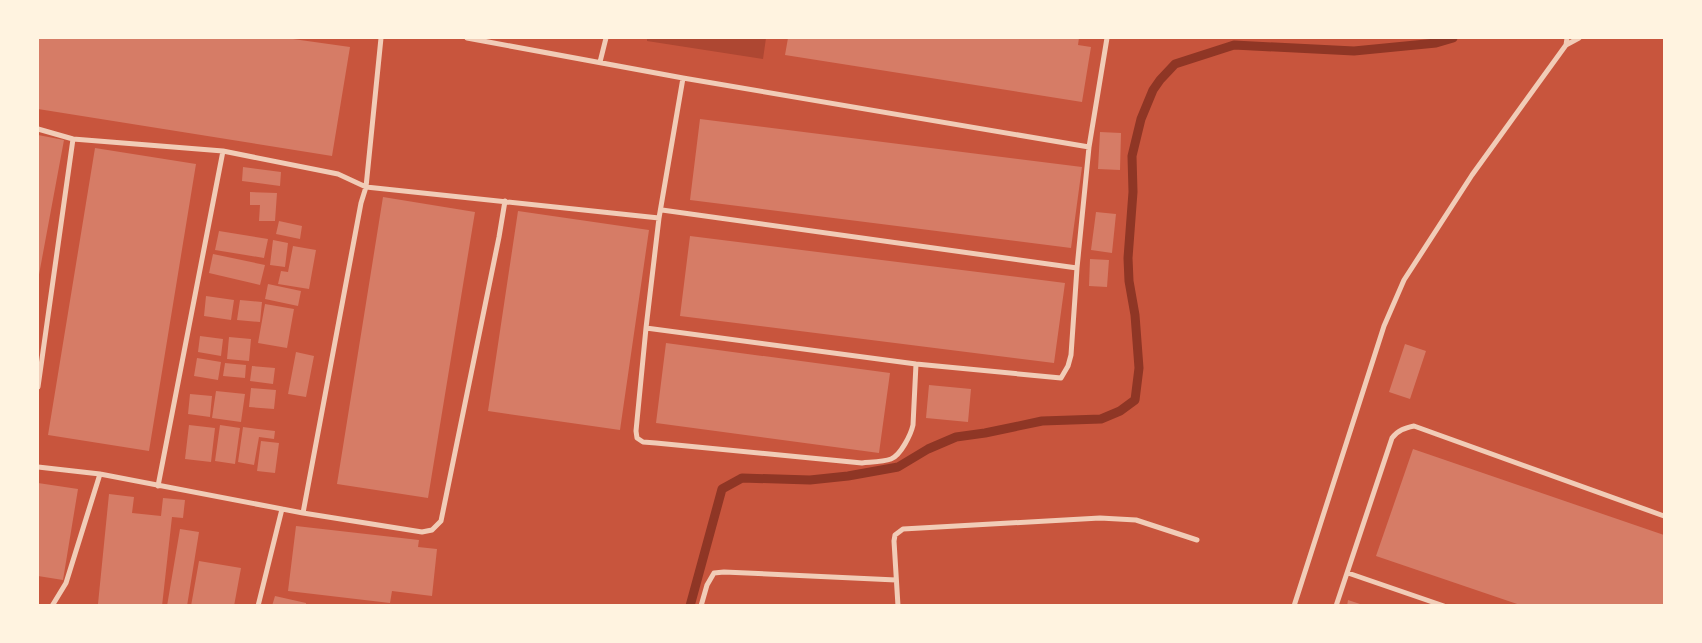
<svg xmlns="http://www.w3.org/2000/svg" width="1702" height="643" viewBox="0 0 1702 643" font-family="'Archivo Narrow',sans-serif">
<rect width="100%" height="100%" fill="#c8553d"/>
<!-- green -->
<path fill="#ae4732" d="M647 38H766L763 59 647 41Z"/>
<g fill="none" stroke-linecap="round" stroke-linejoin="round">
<!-- stream -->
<path stroke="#8f3625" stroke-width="9" d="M690 606 722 489 742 478 810 480 848 476 898 467 928 449 956 437 985 433 1042 421 1101 419 1120 411 1135 400 1139 368 1135 315 1129 281 1128 258 1133 192 1132 156 1141 119 1153 90 1160 80 1175 64 1234 45 1354 51 1436 43 1453 38"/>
</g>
<!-- building -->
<path fill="#d67c66" d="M38 38H286L350 47 332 156 38 109Z
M788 38H1079L1078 45 1091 47 1082 102 785 55Z
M700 119 1082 167 1071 248 690 200Z
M1100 132 1121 133 1120 170 1098 169Z
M38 135 64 140 38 280Z
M95 148 196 164 149 451 48 435Z
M243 167 281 172 280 186 242 181Z
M250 192 277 193 275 221H259L260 205H250Z
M383 197 475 212 428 498 337 484Z
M518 211 649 230 620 430 488 411Z
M1096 212 1116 214 1112 253 1091 250Z
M279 221 302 226 300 239 276 234Z
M219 231 268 239 264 258 215 250Z
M690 236 1065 283 1054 363 680 316Z
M273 240 288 243 285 267 270 265Z
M293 246 316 250 309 289 278 284 281 271 288 272Z
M213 254 265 265 260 285 209 273Z
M1090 259 1109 260 1107 287 1089 286Z
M268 284 301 291 298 306 265 299Z
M206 296 234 300 231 320 204 316Z
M240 300 262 302 260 322 237 320Z
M265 304 294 309 287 348 258 343Z
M200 336 223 339 221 356 198 352Z
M229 337 251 339 249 361 227 359Z
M666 343 890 373 879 453 656 423Z
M1405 344 1426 351 1410 399 1389 392Z
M296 352 314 356 306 397 288 394Z
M197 358 221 362 218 380 194 376Z
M225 363 246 365 245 378 223 376Z
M252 366 275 368 273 384 250 381Z
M929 385 971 389 968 422 926 418Z
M251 388 276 390 274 409 249 407Z
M216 391 245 394 241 422 212 418Z
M190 394 212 396 210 417 188 414Z
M189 425 215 428 211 462 185 459Z
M220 425 240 428 235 464 215 461Z
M243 427 275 431 274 439 259 437 254 465 238 462Z
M261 441 279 443 275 473 257 471Z
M1413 449 1664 535V606H1523L1376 556Z
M38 483 78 489 63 580 38 576Z
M109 494 134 497 132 513 161 516 163 498 185 500 183 518 172 517 162 606 98 604Z
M296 526 419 540 418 547 437 549 432 596 392 591 390 603 288 591Z
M180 529 199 532 187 606H167Z
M199 561 241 568 234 606H191Z
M275 596 306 603V606H272Z
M1348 600 1363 605V606H1347Z"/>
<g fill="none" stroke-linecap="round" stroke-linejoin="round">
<!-- minor -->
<path stroke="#f1ccb7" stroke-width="5" d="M467 38 683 78 1089 147
M1566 45 1567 38
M600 62 606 38
M683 78 659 218 646 328 636 431 637 438 643 442 656 443 862 463C871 462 883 462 891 459 901 455 911 434 913 425L916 364
M38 129 73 139 223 151 338 174 366 187 659 218
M662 210 1077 268
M646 328 916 364 1061 378 1068 366 1071 355 1077 268 1089 147 1107 38
M38 387 73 139
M38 467 100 474 303 513 422 532 432 530 441 521 499 237 505 201
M158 486 223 151
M303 513 361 203 366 187 381 38
M1348 573 1444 606
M52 606 66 583 100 474
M258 606 282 509
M701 606 707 585 714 573 724 572 896 580
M898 606 894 541 895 535 903 529 1100 518 1136 520 1197 540
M1294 606 1384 326 1404 280 1472 175 1566 45 1579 38
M1336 606 1392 438C1398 430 1405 428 1414 426L1664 516"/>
</g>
<!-- border -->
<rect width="1702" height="643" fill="none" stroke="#fff3e0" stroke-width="78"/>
</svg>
